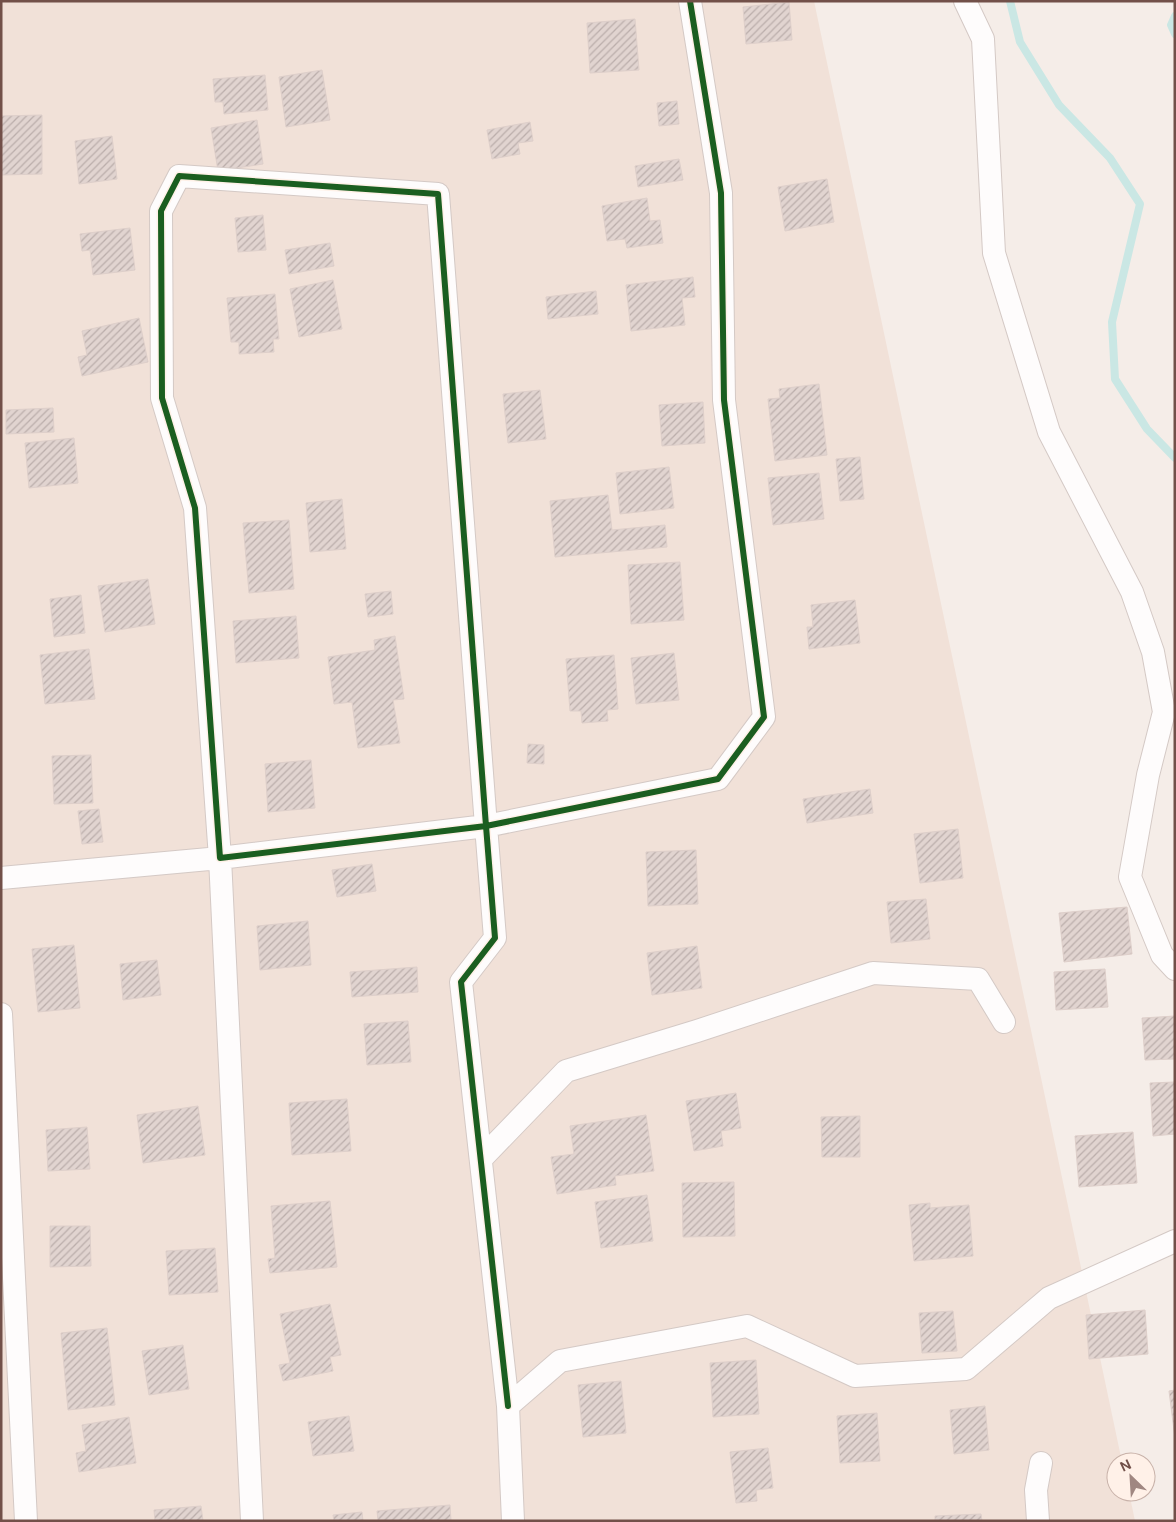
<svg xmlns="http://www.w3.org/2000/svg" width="1176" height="1522" viewBox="0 0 1176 1522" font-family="'DM Sans',sans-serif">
<defs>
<pattern id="building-hatch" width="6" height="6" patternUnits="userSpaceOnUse" patternTransform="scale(1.25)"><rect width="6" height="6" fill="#e1d4d0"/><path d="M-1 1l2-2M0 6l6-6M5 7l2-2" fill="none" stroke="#bbaeab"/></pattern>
</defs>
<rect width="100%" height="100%" fill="#f5ede8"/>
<!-- residential -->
<path fill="#f1e1d8" d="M1 1H814L1122 1462H1116V1492H1129L1135 1521H1Z"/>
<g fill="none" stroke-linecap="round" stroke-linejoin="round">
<!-- stream -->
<path stroke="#cae7e4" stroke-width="8" d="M1010 1 1020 42 1059 105 1110 158 1140 204 1112 322 1115 379 1147 429 1175 458
M1175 16 1171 25 1175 34"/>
</g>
<!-- building -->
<path fill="url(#building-hatch)" stroke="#decfca" d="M789 2 792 40 746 44 743 7Z
M635 19 639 70 590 73 587 23Z
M322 70 330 120 286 127 279 77Z
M265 75 268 110 224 114 223 102H215L213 79Z
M677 101 679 124 659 126 657 103Z
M42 115V174L1 175V116Z
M257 120 263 164 218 171 211 128Z
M530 122 533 141 518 143 520 154 492 159 487 130Z
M112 136 117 179 79 184 75 141Z
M679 159 683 180 638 187 635 166Z
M827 179 834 222 785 231 778 187Z
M647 198 650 221 660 220 663 243 627 248 625 239 607 241 602 206Z
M263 215 266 250 238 252 235 218Z
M130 228 135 270 93 275 90 250 82 251 80 234Z
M330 243 334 266 289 274 285 250Z
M693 277 695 297 682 298 685 325 631 331 626 285Z
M333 280 342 329 299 337 290 289Z
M596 291 598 314 548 319 546 297Z
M275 294 279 339H273L274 352 239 354V342H231L227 298Z
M139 318 148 362 82 376 78 357 87 355 82 331Z
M819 384 827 455 775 461 768 399 780 398 779 389Z
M540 390 546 439 508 443 503 394Z
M703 402 705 443 662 446 659 405Z
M53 408 54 432 6 434V410Z
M74 438 78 483 29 488 25 443Z
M860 457 864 499 840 501 836 459Z
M669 467 674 508 620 514 616 473Z
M819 473 824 519 773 525 768 478Z
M608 495 612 530 665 525 667 547 555 557 550 501Z
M342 499 346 549 310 552 306 503Z
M289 520 294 589 249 593 243 523Z
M680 562 684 620 631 624 628 565Z
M148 579 155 624 105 632 98 586Z
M391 591 393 614 368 617 365 594Z
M81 595 85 633 54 637 50 599Z
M855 600 860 643 809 649 807 627H813L811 605Z
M296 616 299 658 236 663 233 621Z
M395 636 404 699 393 700 400 743 358 748 352 702 334 704 328 657 375 650 374 640Z
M89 649 95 699 45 704 40 655Z
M674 653 679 700 636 704 631 658Z
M614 655 618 709 607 710 608 721 582 723 581 711H570L566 659Z
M528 744 544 745V764L527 763Z
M91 755 93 803 54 804 52 756Z
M311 760 315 808 268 812 265 764Z
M870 789 873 813 807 823 803 799Z
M99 809 103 842 82 844 78 811Z
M958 829 963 878 920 883 914 834Z
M696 850 698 904 648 906 646 852Z
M372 864 376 891 337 897 332 870Z
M926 899 930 939 891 943 887 902Z
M1127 907 1132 954 1064 962 1059 913Z
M308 921 311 965 260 970 257 926Z
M74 945 80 1008 38 1012 32 949Z
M697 946 702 988 652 995 647 953Z
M157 960 161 995 123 1000 120 964Z
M417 967 418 992 352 997 350 972Z
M1105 969 1108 1007 1056 1010 1054 972Z
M1175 1016V1059L1145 1060 1142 1018Z
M408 1021 411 1062 367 1065 364 1024Z
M1175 1082V1134L1153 1136 1150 1083Z
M736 1093 741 1128 721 1131 723 1146 694 1151 686 1101Z
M347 1099 351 1151 292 1155 289 1103Z
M198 1106 205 1155 143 1163 137 1115Z
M646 1115 654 1171 615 1176 616 1185 557 1194 551 1157 574 1154 570 1126Z
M860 1116V1157H822L821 1117Z
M87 1127 90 1169 48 1171 46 1130Z
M1133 1132 1137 1183 1079 1187 1075 1136Z
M734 1182 735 1236 683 1237 682 1183Z
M647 1195 653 1241 601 1248 595 1202Z
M330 1201 337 1267 270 1273 268 1259 275 1258 271 1206Z
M930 1203V1208L969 1205 973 1256 914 1261 909 1205Z
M50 1226H90L91 1266 50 1267Z
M215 1248 218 1292 169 1295 166 1251Z
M330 1304 341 1355 330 1357 333 1371 283 1381 279 1365 290 1363 280 1314Z
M1145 1310 1148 1354 1089 1359 1086 1315Z
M953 1311 957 1351 922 1353 919 1313Z
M107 1328 115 1405 68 1410 61 1333Z
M183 1345 189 1389 149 1395 142 1351Z
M756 1360 759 1414 713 1417 710 1363Z
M621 1381 626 1433 583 1437 578 1385Z
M1175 1390V1438L1169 1391Z
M985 1406 989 1450 954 1454 950 1410Z
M877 1413 880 1461 840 1463 837 1416Z
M349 1416 354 1451 313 1456 308 1422Z
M129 1417 136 1463 79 1472 76 1453 86 1451 82 1425Z
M768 1448 773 1488 756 1490 757 1501 736 1503 730 1452Z
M450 1505 451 1521H378L377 1511Z
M201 1506 203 1521H155L154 1510Z
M362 1512 363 1521H334L333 1515Z
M981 1514 982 1521H935V1516Z"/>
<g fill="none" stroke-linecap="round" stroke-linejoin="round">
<!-- street casing -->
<g stroke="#d4c9c5" stroke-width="24">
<path id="street" d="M965 1 983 39 994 253 1049 432 1132 592 1153 652 1164 712 1148 775 1130 877 1162 955 1175 969
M1 878 220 858 252 1521
M1 1014 26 1521
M481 1159 566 1071 697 1031 873 973 978 979 1004 1022
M508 1406 461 982 495 938 486 826 220 858 195 508 162 398 161 211 179 176 438 194 486 826 718 779 764 717 724 400 721 193 690 1
M513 1521 508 1406 560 1361 747 1326 855 1376 966 1369 1049 1298 1175 1241
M1038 1521 1036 1490 1041 1463"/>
</g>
<!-- street -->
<use href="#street" stroke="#fefcfc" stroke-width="22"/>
<!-- cycleway casing -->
<g stroke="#fff1e8" stroke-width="9">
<path id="cycleway" d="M508 1406 461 982 495 938 486 826 220 858 195 508 162 398 161 211 179 176 438 194 486 826 718 779 764 717 724 400 721 193 690 1"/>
</g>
<!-- cycleway -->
<use href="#cycleway" stroke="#1b5e20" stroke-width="6"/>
</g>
<!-- border -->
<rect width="1176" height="1522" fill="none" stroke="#725049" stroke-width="5"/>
<!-- north arrow -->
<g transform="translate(1131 1477) rotate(335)"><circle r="24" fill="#fff1e8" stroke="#c7b1a8"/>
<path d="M0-4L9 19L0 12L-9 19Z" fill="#a08781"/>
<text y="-8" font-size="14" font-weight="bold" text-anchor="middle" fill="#725049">N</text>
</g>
</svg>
